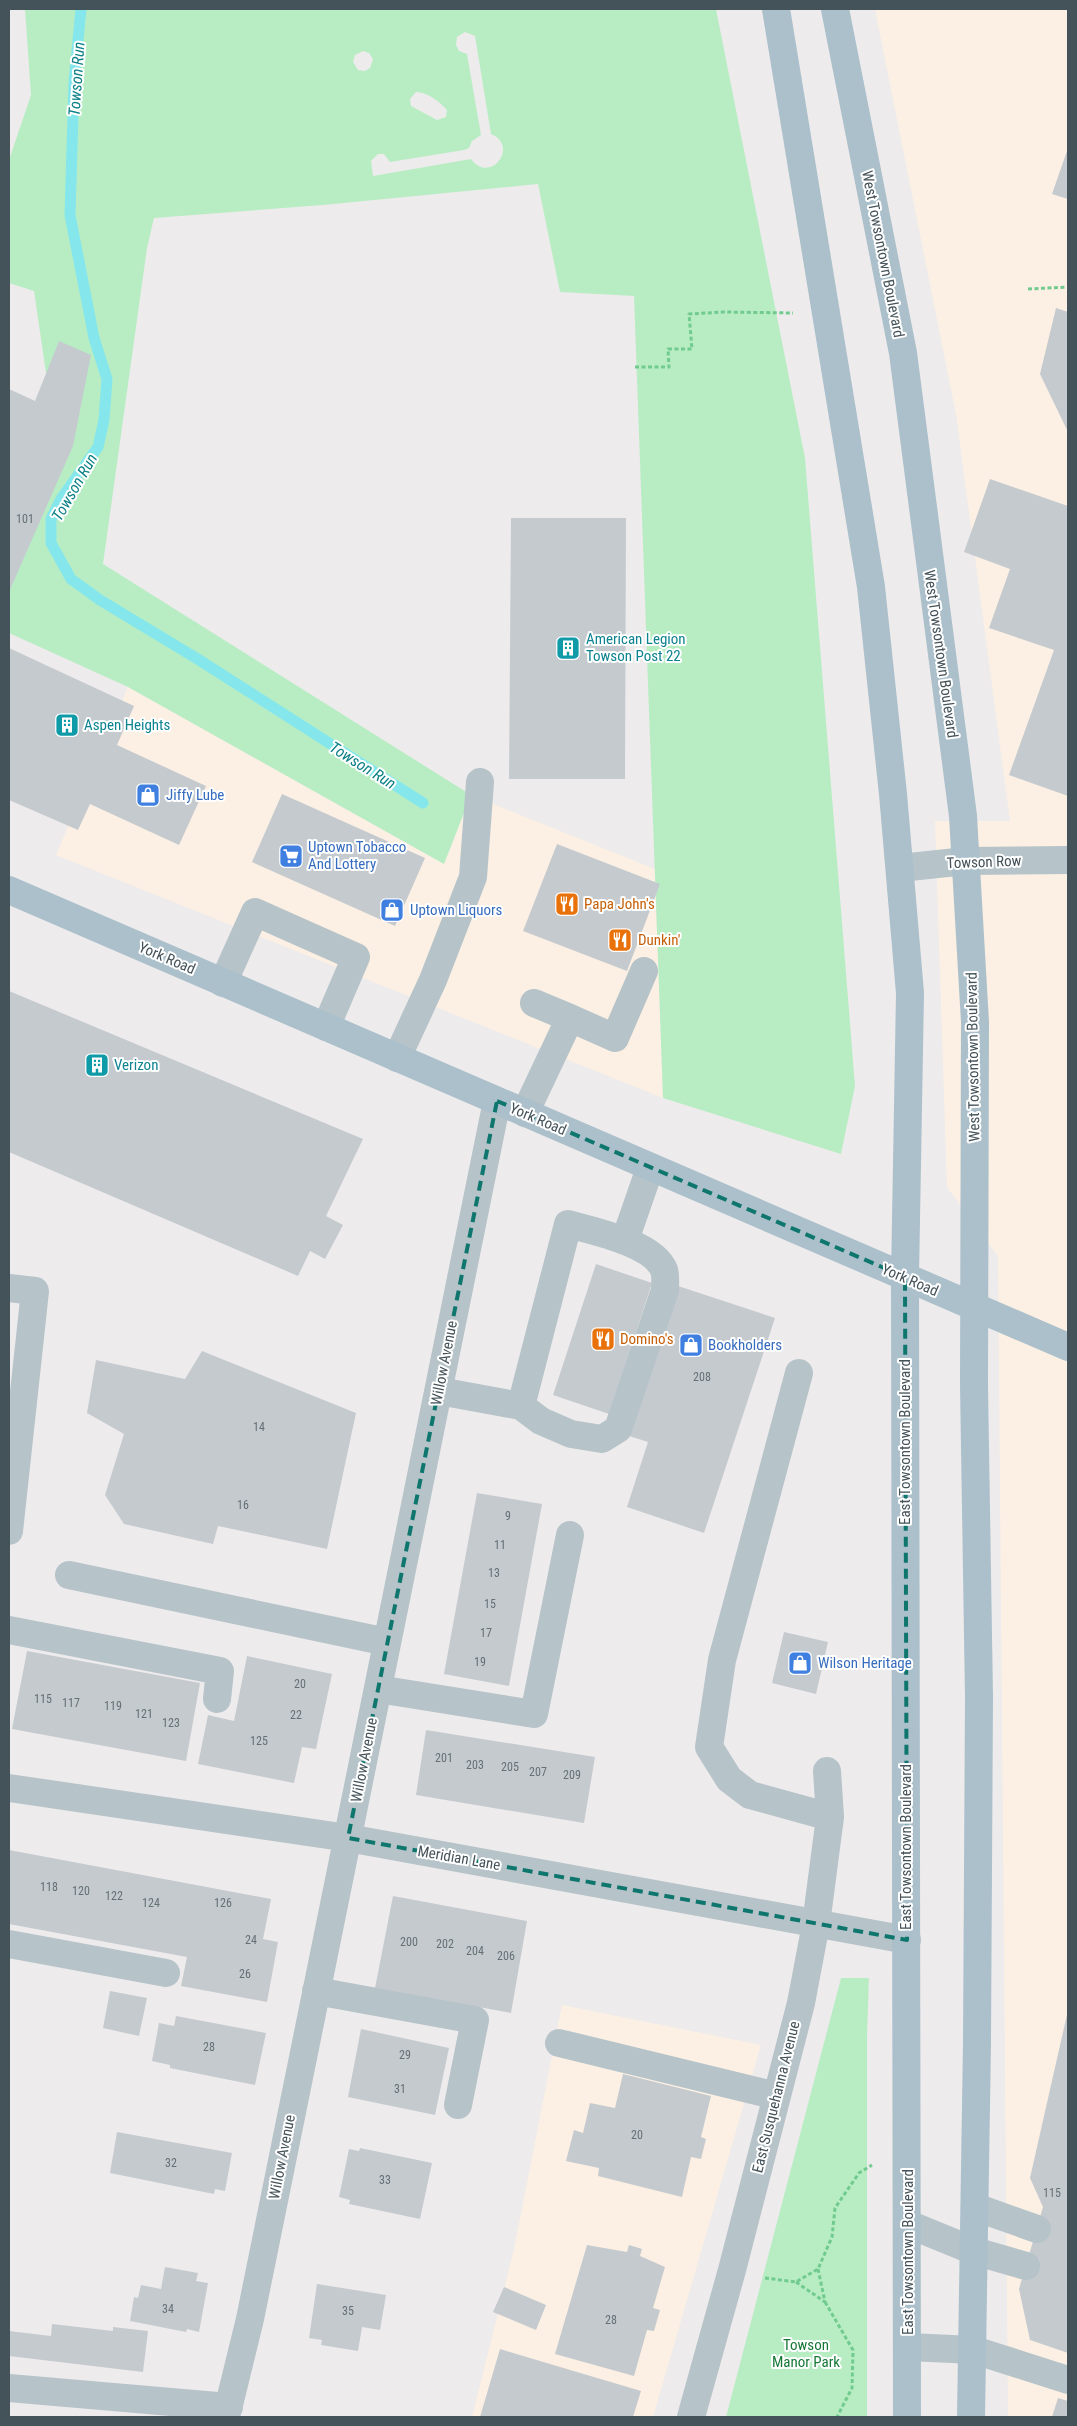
<svg xmlns="http://www.w3.org/2000/svg" width="1077" height="2426" viewBox="0 0 1077 2426" font-family="'Roboto Condensed',sans-serif">
<rect width="100%" height="100%" fill="#eeebec"/>
<!-- commercial -->
<path fill="#fbf0e3" d="M875 9H1068V2417H1008L998 1256 947 1187 935 821H1010L956 414Z
M128 687 444 864 471 795 655 869 663 1098 56 855Z
M562 2005 761 2045 653 2417H472L514 2249Z"/>
<!-- green -->
<path fill="#b8edc4" fill-rule="evenodd" d="M25 9H716L805 458 855 1086 841 1154 663 1098 634 296 560 292 538 184 323 205 154 218 147 248 103 564 471 795 444 864 128 687 9 633V580L59 462 34 291 9 283V160L31 95ZM465 32 475 36 491 134C520 146 490 185 471 159L373 176 371 161 378 154H384L390 162 464 150 469 148 472 141 481 135 467 54 459 51 456 45 457 37ZM363 51 369 53 373 59 370 68 365 71 358 70 353 62 355 55ZM416 92C427 92 440 102 447 110L446 117 437 120 411 106 410 99Z
M841 1978H869L867 2036V2417H726Z"/>
<g fill="none" stroke-linecap="round" stroke-linejoin="round">
<!-- stream -->
<path stroke="#85e7eb" stroke-width="11" d="M81 9 74 82 70 215 94 338 107 379 104 420 98 447 61 499 51 519V543L71 579 100 600 196 658 423 803"/>
</g>
<!-- building -->
<path fill="#c5cacf" d="M1068 148V199L1052 194Z
M1056 308 1068 312V432L1040 374Z
M59 341 91 355 73 446 9 592V389L35 401Z
M990 479 1068 506V796L1009 775 1054 650 989 628 1010 569 964 552Z
M511 518H626L625 779H509Z
M9 648 134 706 117 745 206 786 179 845 90 804 78 830 9 800Z
M282 794 425 858 395 926 252 862Z
M557 844 660 884 627 971 523 931Z
M9 991 363 1139 326 1216 343 1225 325 1259 310 1251 298 1276 9 1152Z
M596 1264 652 1283 609 1414 553 1395Z
M678 1286 775 1318 704 1533 627 1507 648 1442 629 1436Z
M202 1351 356 1413 327 1549 218 1526 213 1544 124 1524 105 1495 124 1434 87 1413 96 1360 185 1379Z
M477 1493 542 1504 509 1686 444 1674Z
M784 1632 828 1642 816 1694 772 1683Z
M27 1651 200 1683 186 1761 12 1729Z
M247 1656 332 1674 316 1749 302 1747 294 1783 198 1764 208 1715 234 1721Z
M426 1730 595 1757 584 1823 416 1795Z
M9 1850 271 1899 263 1939 278 1942 267 2002 181 1986 187 1957 9 1924Z
M393 1896 527 1921 511 2013 375 1988Z
M110 1991 147 1998 139 2036 103 2028Z
M1068 2010V2353L1030 2340 1019 2289 1043 2207 1030 2178Z
M176 2016 266 2033 255 2085 170 2068V2065L152 2061 159 2023 174 2026Z
M361 2029 449 2048 435 2115 348 2097Z
M623 2074 711 2096 701 2137 706 2139 701 2159 691 2157 682 2197 598 2176 599 2168 566 2161 574 2130 583 2133 590 2103 615 2108Z
M117 2132 232 2153 225 2191 215 2189 214 2194 110 2173Z
M360 2148 432 2163 420 2219 349 2204 350 2200 339 2197 349 2149 359 2151Z
M587 2245 627 2252 629 2245 642 2249 640 2256 665 2267 653 2308 660 2310 654 2331 647 2330 634 2376 555 2354Z
M165 2267 198 2273 196 2281 208 2283 199 2332 187 2329 186 2332 130 2321 134 2297 138 2298 141 2285 161 2289Z
M317 2284 386 2295 380 2330 362 2327 358 2351 321 2345 322 2340 309 2338Z
M504 2287 546 2305 536 2330 493 2312Z
M52 2324 113 2331V2327L148 2331 143 2372 9 2356V2331L51 2336Z
M500 2349 641 2391 633 2417H480Z
M1058 2398 1068 2401V2417H1052Z"/>
<g fill="none" stroke-linecap="round" stroke-linejoin="round">
<!-- path -->
<path stroke="#71cb8f" stroke-width="3" stroke-dasharray="4 2.5" stroke-linecap="butt" d="M1028 289 1068 287
M635 367H669L668 349H692L689 314 723 312 793 313
M765 2278 796 2282 818 2269 832 2237 835 2208 859 2173 872 2165
M796 2282 825 2302 818 2269
M825 2302 853 2350 852 2388 837 2417"/>
<!-- minor -->
<path stroke="#b6c3c9" stroke-width="28" d="M900 868 966 861 1068 860
M223 983 255 912 356 957 326 1027
M534 1003 570 1018
M397 1058 433 980 473 877 480 782
M525 1113 570 1018 615 1038 644 971
M625 1240 650 1168
M9 1288 35 1291 9 1531
M799 1373 722 1660 709 1747 729 1779 750 1795 830 1817
M439 1391 521 1406 541 1421 571 1434 602 1439 618 1429 665 1290C665 1284 666 1275 664 1270 653 1243 593 1231 568 1224L521 1406
M69 1575 387 1642
M9 1630 220 1671 217 1699
M378 1689 534 1714 570 1535
M9 1788 348 1838 907 1940
M9 1944 166 1973
M316 1991 475 2020 458 2105
M559 2043 777 2096
M975 2207 1037 2229
M908 2224 974 2251 1026 2266
M908 2347 974 2350 1068 2380
M9 2388 229 2407
M226 2417 250 2319 497 1101
M691 2417 732 2270 801 2003 816 1924 830 1817 827 1771"/>
<!-- major -->
<path stroke="#abc0cb" stroke-width="28" d="M776 9 871 587 893 794 910 993 905 1277 907 2417
M835 9 903 353 963 816 975 1022 974 1385 979 1697 977 2043 971 2417
M9 890 1068 1347"/>
</g>
<!-- marked area -->
<path fill="none" stroke="#0f766e" stroke-width="4" stroke-dasharray="10 6" stroke-linejoin="round" d="M497 1101 905 1277 907 1940 348 1838Z"/>
<!-- icons -->
<defs>
<g id="building-square" transform="scale(1.25)"><rect x="-9" y="-9" width="18" height="18" rx="4" fill="#0f9aa8" stroke="#fff"/><path d="M-4-6H4V6H1V3H-1V6H-4ZM-2.5-4.3h1.7v1.8h-1.7ZM.8-4.3h1.7v1.8H.8ZM-2.5-1h1.7V.8h-1.7ZM.8-1h1.7V.8H.8Z" fill="#fff"/></g>
<g id="shop-square" transform="scale(1.25)"><rect x="-9" y="-9" width="18" height="18" rx="4" fill="#3f7fe0" stroke="#fff"/><path d="M-5-2.5h2.3a2.7 3.5 0 0 1 5.4 0H5L5.5 6h-11ZM-1.5-2.5h3a1.5 2.3 0 0 0-3 0Z" fill="#fff"/></g>
<g id="supermarket-square" transform="scale(1.25)"><rect x="-9" y="-9" width="18" height="18" rx="4" fill="#3f7fe0" stroke="#fff"/><path d="M-6-5.5h2.5l.6 2H6L4.5 2H-2.5L-4.4-4H-6ZM-1.5 3.2a1.3 1.3 0 1 0 .1 0ZM3 3.2a1.3 1.3 0 1 0 .1 0Z" fill="#fff"/></g>
<g id="restaurant-square" transform="scale(1.25)"><rect x="-9" y="-9" width="18" height="18" rx="4" fill="#e8710a" stroke="#fff"/><path d="M-5-6h1v4h1v-4h1v4h1v-4h1v5L-1.5 .5V6h-2V.5L-5-1ZM5-6V6H3V1.5H1.5Q1.5-4 5-6Z" fill="#fff"/></g>
</defs>
<g fill-rule="evenodd">
<use href="#building-square" x="568" y="648"/>
<use href="#building-square" x="67" y="725"/>
<use href="#shop-square" x="148" y="795"/>
<use href="#supermarket-square" x="291" y="856"/>
<use href="#restaurant-square" x="567" y="904"/>
<use href="#shop-square" x="392" y="910"/>
<use href="#restaurant-square" x="620" y="940"/>
<use href="#building-square" x="97" y="1065"/>
<use href="#restaurant-square" x="603" y="1339"/>
<use href="#shop-square" x="691" y="1345"/>
<use href="#shop-square" x="800" y="1663"/>
</g>
<g text-anchor="middle" stroke-width="4" stroke-linejoin="round" paint-order="stroke">
<!-- number labels -->
<g font-size="12" fill="#647076">
<text x="25" y="523">101</text>
<text x="702" y="1381">208</text>
<text x="259" y="1431">14</text>
<text x="243" y="1509">16</text>
<text x="508" y="1520">9</text>
<text x="500" y="1549">11</text>
<text x="494" y="1577">13</text>
<text x="490" y="1608">15</text>
<text x="486" y="1637">17</text>
<text x="480" y="1666">19</text>
<text x="300" y="1688">20</text>
<text x="43" y="1703">115</text>
<text x="71" y="1707">117</text>
<text x="113" y="1710">119</text>
<text x="144" y="1718">121</text>
<text x="296" y="1719">22</text>
<text x="171" y="1727">123</text>
<text x="259" y="1745">125</text>
<text x="444" y="1762">201</text>
<text x="475" y="1769">203</text>
<text x="510" y="1771">205</text>
<text x="538" y="1776">207</text>
<text x="572" y="1779">209</text>
<text x="49" y="1891">118</text>
<text x="81" y="1895">120</text>
<text x="114" y="1900">122</text>
<text x="151" y="1907">124</text>
<text x="223" y="1907">126</text>
<text x="251" y="1944">24</text>
<text x="409" y="1946">200</text>
<text x="445" y="1948">202</text>
<text x="475" y="1955">204</text>
<text x="506" y="1960">206</text>
<text x="245" y="1978">26</text>
<text x="209" y="2051">28</text>
<text x="405" y="2059">29</text>
<text x="400" y="2093">31</text>
<text x="637" y="2139">20</text>
<text x="171" y="2167">32</text>
<text x="385" y="2184">33</text>
<text x="1052" y="2197">115</text>
<text x="168" y="2313">34</text>
<text x="348" y="2315">35</text>
<text x="611" y="2324">28</text>
</g>
<!-- street labels -->
<g font-size="15" fill="#445259" stroke="#fff">
<text transform="translate(883 254) rotate(79)" y="5">West Towsontown Boulevard</text>
<text transform="translate(941 654) rotate(82)" y="5">West Towsontown Boulevard</text>
<text transform="translate(984 862) rotate(-2)" y="5">Towson Row</text>
<text transform="translate(167 958) rotate(23)" y="5">York Road</text>
<text transform="translate(973 1057) rotate(-91)" y="5">West Towsontown Boulevard</text>
<text transform="translate(538 1119) rotate(23)" y="5">York Road</text>
<text transform="translate(910 1280) rotate(23)" y="5">York Road</text>
<text transform="translate(444 1363) rotate(-79)" y="5">Willow Avenue</text>
<text transform="translate(905 1442) rotate(-90)" y="5">East Towsontown Boulevard</text>
<text transform="translate(364 1760) rotate(-79)" y="5">Willow Avenue</text>
<text transform="translate(906 1847) rotate(-90)" y="5">East Towsontown Boulevard</text>
<text transform="translate(459 1858) rotate(10)" y="5">Meridian Lane</text>
<text transform="translate(776 2097) rotate(-76)" y="5">East Susquehanna Avenue</text>
<text transform="translate(282 2157) rotate(-79)" y="5">Willow Avenue</text>
<text transform="translate(908 2252) rotate(-90)" y="5">East Towsontown Boulevard</text>
</g>
<!-- culture labels -->
<g font-size="15" fill="#0d838f" stroke="#fff" text-anchor="start">
<text x="586" y="644">American Legion<tspan x="586" dy="17">Towson Post 22</tspan></text>
<text x="84" y="730">Aspen Heights</text>
<text x="114" y="1070">Verizon</text>
</g>
<!-- shop labels -->
<g font-size="15" fill="#366cbe" stroke="#fff" text-anchor="start">
<text x="166" y="800">Jiffy Lube</text>
<text x="308" y="852">Uptown Tobacco<tspan x="308" dy="17">And Lottery</tspan></text>
<text x="410" y="915">Uptown Liquors</text>
<text x="708" y="1350">Bookholders</text>
<text x="818" y="1668">Wilson Heritage</text>
</g>
<!-- food labels -->
<g font-size="15" fill="#c56008" stroke="#fff" text-anchor="start">
<text x="584" y="909">Papa John's</text>
<text x="638" y="945">Dunkin'</text>
<text x="620" y="1344">Domino's</text>
</g>
<!-- park labels -->
<g font-size="15" fill="#167837" stroke="#fff">
<text x="806" y="2350">Towson<tspan x="806" dy="17">Manor Park</tspan></text>
</g>
<!-- water labels -->
<g font-size="16" font-style="italic" fill="#0d8186" stroke="#fff">
<text transform="translate(76 79) rotate(-86)" y="6">Towson Run</text>
<text transform="translate(74 487) rotate(-60)" y="6">Towson Run</text>
<text transform="translate(363 765) rotate(32)" y="6">Towson Run</text>
</g>
</g>
<!-- border -->
<rect width="1077" height="2426" fill="none" stroke="#445259" stroke-width="20"/>
</svg>
